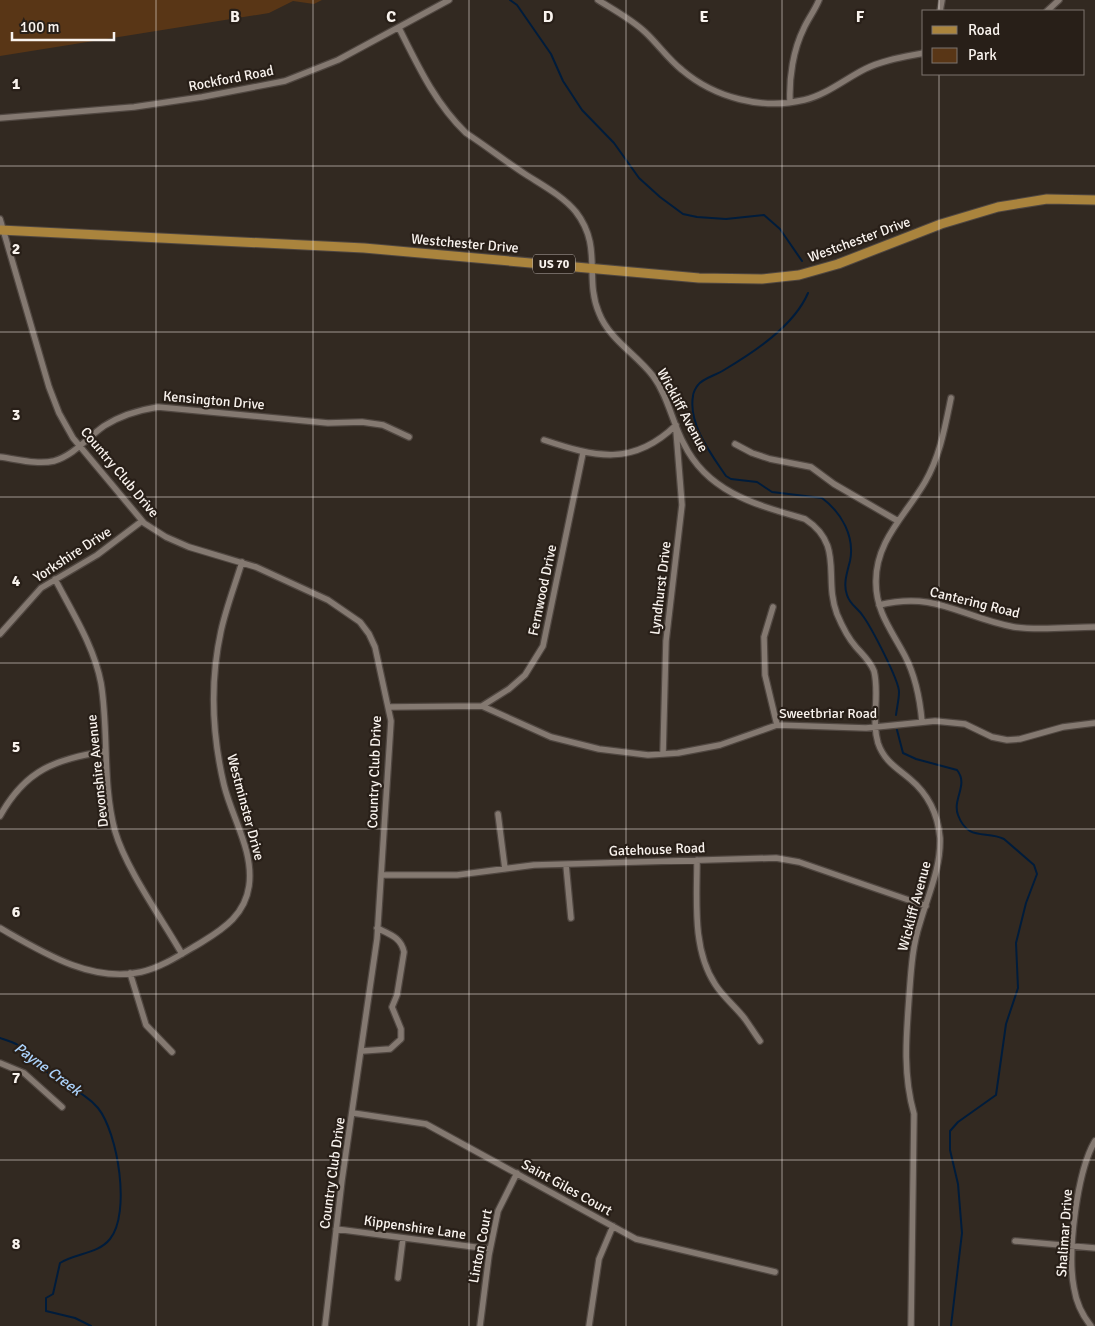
<svg xmlns="http://www.w3.org/2000/svg" width="1095" height="1326" viewBox="0 0 1095 1326" font-family="Signika,sans-serif">
<rect width="100%" height="100%" fill="#322921"/>
<!-- green -->
<path fill="#593616" d="M0 0H322L314 4 293 1 269 13 0 56Z"/>
<g fill="none" stroke-linecap="round" stroke-linejoin="round">
<!-- stream -->
<path stroke="#001c3b" stroke-width="2" d="M510 0 517 5 551 54 563 81 582 110 614 143 639 178 660 197 683 214 697 217 726 219 764 215 780 229 802 261
M808 293C794 326 754 352 724 370 717 375 703 378 698 385 696 387 693 393 693 396 688 424 711 454 726 476L731 479 757 482 772 492 822 498C842 513 855 537 850 561 847 573 843 584 847 595 850 605 858 608 863 616 871 627 899 680 899 692 899 699 897 707 896 715
M897 730 903 753 916 759 957 770C969 785 952 799 958 815 968 842 986 830 1004 839L1034 865 1037 874 1026 903 1016 943 1018 988 1006 1024 996 1095 958 1122 950 1131V1150L958 1184 962 1233 951 1326
M0 1038C6 1040 13 1042 18 1045 28 1051 37 1063 46 1071 62 1085 85 1092 98 1108 118 1133 131 1213 110 1239 98 1254 76 1253 60 1263L53 1294 46 1298V1311L75 1318 91 1326"/>
<!-- minor casing -->
<g stroke="#504741" stroke-width="8">
<path id="minor" d="M598 0C614 10 631 19 645 32 658 44 668 59 682 70 715 98 762 110 804 100 826 95 845 79 865 69 883 60 904 57 924 53
M940 11 942 0
M1047 11 1059 0
M399 28C418 66 435 103 466 133 486 146 505 161 525 174 542 185 563 196 576 212 603 247 584 278 599 313 609 339 636 354 653 376 668 396 672 422 684 444 708 493 757 505 805 519 845 545 823 578 837 614 842 626 848 638 856 647 863 655 870 661 874 671 880 695 871 720 878 743 884 761 897 768 910 779 928 794 938 815 940 838 941 868 928 895 920 923 912 947 911 972 909 998 906 1038 903 1075 914 1114L911 1326
M790 102C789 78 793 50 804 28 808 19 815 10 819 0
M0 118 134 107 202 97 285 81 338 60 449 0
M0 219 49 387 59 413 73 438 144 523 166 537 189 547 256 567 328 600 360 622 369 634 375 647 391 721 377 939 342 1180 325 1326
M544 440C595 457 633 467 676 425
M735 444 752 453 770 459 811 467 834 484 898 521
M0 457C17 459 37 465 54 461 74 455 87 438 104 426 121 415 139 410 158 407L328 423 362 422 383 425 409 437
M55 579C72 612 94 646 101 683 109 731 102 783 115 831 126 869 162 919 182 954
M879 605C937 591 960 617 1014 627 1038 631 1070 627 1095 627
M773 607 764 637 765 675 777 725
M0 634 41 588 97 555 142 521
M482 706 509 689 525 675 543 646 583 453
M389 707 482 706 551 737 599 749 648 755 678 753 720 745 777 725 866 728 935 721 965 724 992 737 1007 740 1020 739 1063 727 1095 723
M922 722C920 699 916 677 905 656 892 631 876 612 876 583 875 541 906 515 925 482 940 456 945 427 951 398
M663 754 666 641 682 505 676 430
M498 814 505 869
M0 816C26 769 55 760 105 751
M697 860C697 900 692 949 715 984 723 997 736 1007 745 1019 750 1026 755 1034 760 1041
M566 865 571 918
M382 875H457L534 865 776 858 799 862 926 906
M0 928C42 952 91 983 141 972 163 967 183 953 202 942 225 928 245 914 249 886 254 851 232 818 224 785 212 734 210 681 221 631 226 608 235 585 242 562
M130 973 146 1025 172 1052
M362 1051 390 1049 401 1039V1029L392 1007 397 995 404 952C401 937 389 934 377 928
M0 1063 24 1073 62 1107
M353 1113 426 1124 636 1239 775 1272
M336 1229 490 1249
M1015 1241 1095 1248
M398 1278 403 1238
M480 1326 489 1255 498 1211 517 1173
M589 1326 599 1259 613 1226
M1091 1326C1082 1315 1076 1301 1074 1288 1067 1253 1077 1171 1095 1141"/>
</g>
<!-- primary casing -->
<g stroke="#504741" stroke-width="11">
<path id="primary" d="M0 230 364 248 699 278 762 279 799 275 838 264 941 224 998 207 1047 199 1095 200"/>
</g>
<!-- minor -->
<use href="#minor" stroke="#847971" stroke-width="5.5"/>
<!-- primary -->
<use href="#primary" stroke="#aa843d" stroke-width="9"/>
</g>
<!-- grid -->
<path fill="none" stroke="#f9f3ee" stroke-width="1" stroke-opacity="0.55" d="M156 0V1326M313 0V1326M469 0V1326M626 0V1326M782 0V1326M939 0V11M939 74V1326M0 166H1095M0 332H1095M0 497H1095M0 663H1095M0 829H1095M0 994H1095M0 1160H1095"/>
<g text-anchor="middle" stroke-width="4.5" stroke-linejoin="round" paint-order="stroke">
<!-- shield labels -->
<rect fill="#281f18" stroke="#bab3ae" stroke-width="1" x="533" y="254.5" width="42" height="19" rx="4"/>
<g font-size="12" font-weight="bold" fill="#f9f3ee">
<text x="554" y="268">US 70</text>
</g>
<!-- street labels -->
<g font-size="14" fill="#f9f3ee" stroke="#281f18">
<text transform="translate(231 78) rotate(-11)" y="5">Rockford Road</text>
<text transform="translate(859 239) rotate(-20)" y="5">Westchester Drive</text>
<text transform="translate(465 243) rotate(5)" y="5">Westchester Drive</text>
<text transform="translate(214 400) rotate(5)" y="5">Kensington Drive</text>
<text transform="translate(683 410) rotate(62)" y="5">Wickliff Avenue</text>
<text transform="translate(120 472) rotate(50)" y="5">Country Club Drive</text>
<text transform="translate(72 554) rotate(-33)" y="5">Yorkshire Drive</text>
<text transform="translate(660 588) rotate(-83)" y="5">Lyndhurst Drive</text>
<text transform="translate(542 590) rotate(-78)" y="5">Fernwood Drive</text>
<text transform="translate(975 602) rotate(14)" y="5">Cantering Road</text>
<text x="828" y="718">Sweetbriar Road</text>
<text transform="translate(97 771) rotate(-96)" y="5">Devonshire Avenue</text>
<text transform="translate(374 772) rotate(-88)" y="5">Country Club Drive</text>
<text transform="translate(246 807) rotate(75)" y="5">Westminster Drive</text>
<text transform="translate(657 849) rotate(-2)" y="5">Gatehouse Road</text>
<text transform="translate(914 906) rotate(-75)" y="5">Wickliff Avenue</text>
<text transform="translate(332 1173) rotate(-82)" y="5">Country Club Drive</text>
<text transform="translate(567 1187) rotate(29)" y="5">Saint Giles Court</text>
<text transform="translate(415 1227) rotate(8)" y="5">Kippenshire Lane</text>
<text transform="translate(1064 1233) rotate(-86)" y="5">Shalimar Drive</text>
<text transform="translate(480 1246) rotate(-79)" y="5">Linton Court</text>
</g>
<!-- water labels -->
<g font-size="15" font-style="italic" fill="#abd2fb" stroke="#281f18">
<text transform="translate(48 1069) rotate(36)" y="5">Payne Creek</text>
</g>
</g>
<g font-size="16" text-anchor="middle" font-weight="bold" fill="#f9f3ee" stroke="#281f18" stroke-width="4.5" stroke-linejoin="round" paint-order="stroke">
<text x="235" y="22">B</text>
<text x="391" y="22">C</text>
<text x="548" y="22">D</text>
<text x="704" y="22">E</text>
<text x="860" y="22">F</text>
<text x="16" y="89">1</text>
<text x="16" y="254">2</text>
<text x="16" y="420">3</text>
<text x="16" y="586">4</text>
<text x="16" y="752">5</text>
<text x="16" y="917">6</text>
<text x="16" y="1083">7</text>
<text x="16" y="1249">8</text>
</g>
<!-- legend -->
<rect x="922" y="10" width="162" height="65" fill="#281f18" stroke="#7c746e"/>
<rect x="932" y="26" width="25" height="8" fill="#aa843d" stroke="#7c746e"/>
<text x="968" y="35" font-size="15" fill="#f9f3ee">Road</text>
<rect x="932" y="48" width="25" height="15" fill="#593616" stroke="#7c746e"/>
<text x="968" y="60" font-size="15" fill="#f9f3ee">Park</text>
<!-- scale -->
<path d="M12 32v8h102v-8" fill="none" stroke="#f9f3ee" stroke-width="2.5"/>
<text x="20" y="32" font-size="15" fill="#f9f3ee" stroke="#281f18" stroke-width="4" paint-order="stroke">100 m</text>
</svg>
